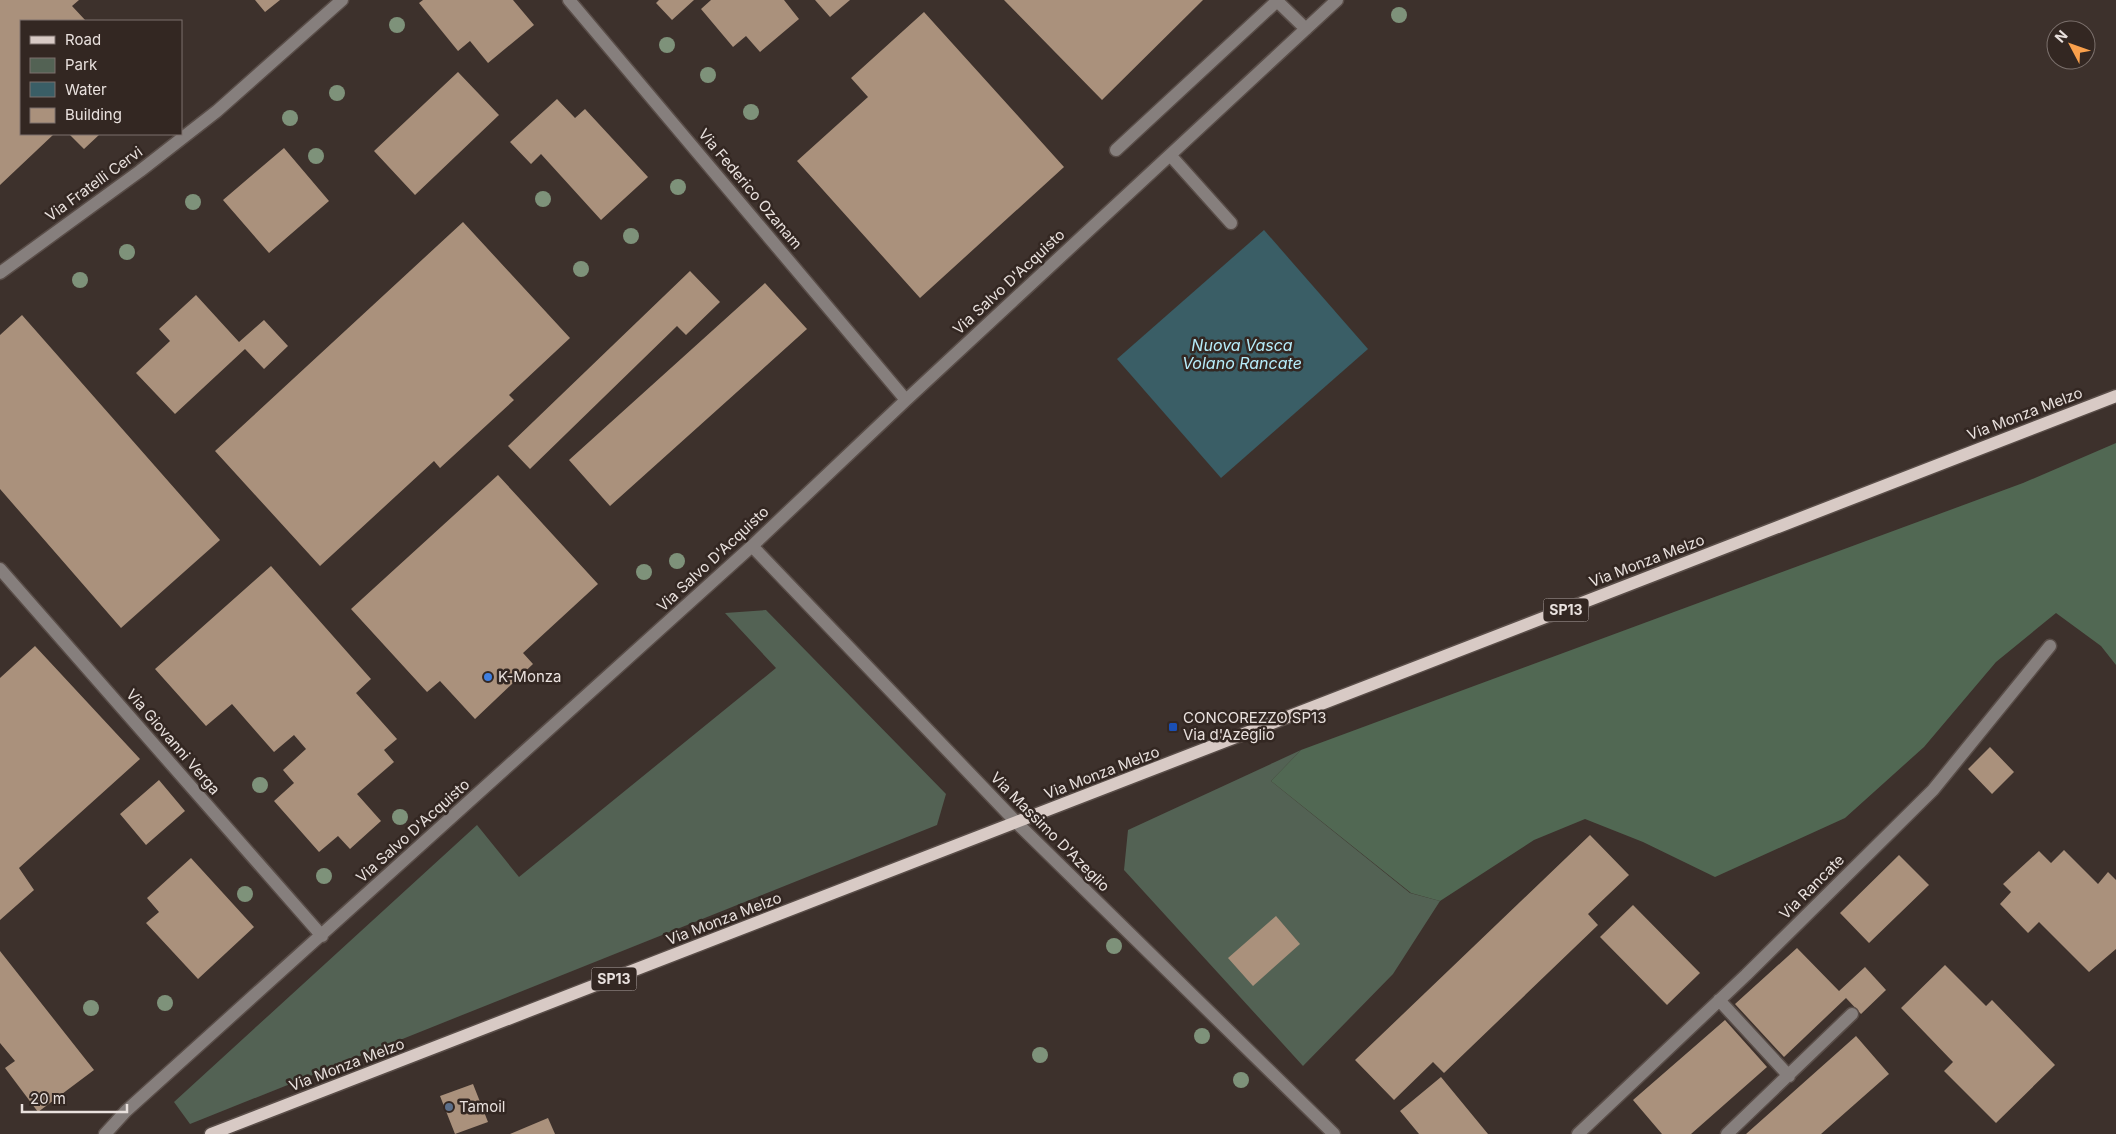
<svg xmlns="http://www.w3.org/2000/svg" width="2116" height="1134" viewBox="0 0 2116 1134" font-family="Inter,sans-serif">
<rect width="100%" height="100%" fill="#3d312c"/>
<!-- green -->
<path fill="#536254" d="M766 610 946 794 937 825 190 1124 174 1102 477 825 519 877 776 668 725 613Z
M1301 750 1271 781 1410 893 1440 901 1393 974 1303 1066 1124 870 1128 830Z"/>
<!-- forest -->
<path fill="#516853" d="M2116 443V665L2101 646 2056 613 1996 662 1924 747 1845 818 1715 877 1643 842 1585 819 1534 840 1440 901 1411 893 1271 781 1301 750 2023 483Z"/>
<!-- water -->
<path fill="#3a5e66" d="M1264 230 1368 349 1221 478 1117 359Z"/>
<!-- building -->
<path fill="#aa917c" d="M0 0H79L72 6 86 21H21V134H54L0 185Z
M255 0H280L265 12Z
M423 0H513L534 25 488 63 470 41 458 51 419 3Z
M659 0H694L672 20 656 3Z
M711 0H784L799 19 760 52 746 36 733 47 701 9Z
M815 0H850L830 17Z
M1004 0H1203L1102 100Z
M924 12 1064 167 920 298 797 161 868 97 851 78Z
M458 72 499 115 415 195 374 151Z
M557 99 575 118 585 109 648 177 601 220 541 154 531 164 510 142Z
M69 134H100L84 149Z
M284 148 329 201 269 253 223 200Z
M463 222 570 338 509 395 514 400 440 468 434 461 320 566 215 451Z
M690 271 720 302 686 335 677 326 530 469 508 446Z
M765 283 807 329 610 506 569 460Z
M196 295 239 342 264 320 288 346 264 369 245 349 175 414 136 373 170 341 159 329Z
M22 315 220 540 121 628 0 489V335Z
M498 475 598 584 523 653 533 664 475 719 440 681 427 692 351 609Z
M271 566 371 679 356 693 397 739 384 750 394 762 357 794 381 821 350 849 338 836 319 852 274 801 294 783 283 770 306 749 294 735 274 752 232 704 206 726 155 669Z
M35 646 140 759 19 868 34 890 0 920V678Z
M1990 747 2014 772 1992 794 1968 769Z
M159 780 185 811 146 845 120 814Z
M1590 835 1629 875 1588 914 1598 925 1444 1073 1433 1062 1394 1100 1355 1060Z
M2064 850 2098 884 2108 872 2116 880V949L2089 972 2039 922 2028 933 2000 904 2011 892 2003 884 2039 851 2051 863Z
M1899 855 1929 885 1869 943 1840 913Z
M191 858 254 927 198 979 146 923 159 912 147 898Z
M1633 905 1700 973 1667 1005 1600 937Z
M1276 916 1300 944 1253 986 1228 958Z
M1797 948 1839 991 1865 967 1886 990 1861 1014 1846 998 1784 1057 1735 1004Z
M0 951 94 1070 38 1112 5 1068 15 1061 0 1043Z
M1945 965 1986 1006 1992 1000 2055 1065 1996 1123 1944 1071 1953 1062 1901 1008Z
M1725 1020 1767 1067 1691 1134H1662L1633 1100Z
M1856 1036 1889 1074 1821 1134H1746Z
M1441 1077 1488 1134H1419L1400 1111Z
M473 1084 488 1122 455 1134 440 1096Z
M548 1118 555 1134H510Z"/>
<g fill="none" stroke-linecap="round" stroke-linejoin="round">
<!-- minor casing -->
<g stroke="#594d48" stroke-width="15">
<path id="minor" d="M569 0 906 400
M1276 0 1306 29
M1116 150 1277 1
M1170 155 1231 223
M0 273 140 171 217 111 342 0
M752 546 1017 823 1334 1134
M0 569 322 936
M1719 1000 1789 1076
M105 1134 126 1111 752 546 906 400 1337 0
M1578 1134 1746 975 1933 790 2050 646
M1727 1134 1852 1014"/>
</g>
<!-- major casing -->
<g stroke="#594d48" stroke-width="15">
<path id="major" d="M211 1134 2116 396"/>
</g>
<!-- minor -->
<use href="#minor" stroke="#867f7d" stroke-width="12"/>
<!-- major -->
<use href="#major" stroke="#d8cac5" stroke-width="12"/>
</g>
<!-- trees -->
<g fill="#7e927a">
<circle cx="1399" cy="15" r="8"/>
<circle cx="397" cy="25" r="8"/>
<circle cx="667" cy="45" r="8"/>
<circle cx="708" cy="75" r="8"/>
<circle cx="337" cy="93" r="8"/>
<circle cx="751" cy="112" r="8"/>
<circle cx="290" cy="118" r="8"/>
<circle cx="316" cy="156" r="8"/>
<circle cx="678" cy="187" r="8"/>
<circle cx="543" cy="199" r="8"/>
<circle cx="193" cy="202" r="8"/>
<circle cx="631" cy="236" r="8"/>
<circle cx="127" cy="252" r="8"/>
<circle cx="581" cy="269" r="8"/>
<circle cx="80" cy="280" r="8"/>
<circle cx="677" cy="561" r="8"/>
<circle cx="644" cy="572" r="8"/>
<circle cx="260" cy="785" r="8"/>
<circle cx="400" cy="817" r="8"/>
<circle cx="324" cy="876" r="8"/>
<circle cx="245" cy="894" r="8"/>
<circle cx="1114" cy="946" r="8"/>
<circle cx="165" cy="1003" r="8"/>
<circle cx="91" cy="1008" r="8"/>
<circle cx="1202" cy="1036" r="8"/>
<circle cx="1040" cy="1055" r="8"/>
<circle cx="1241" cy="1080" r="8"/>
</g>
<!-- markers -->
<circle fill="#3f7fe0" stroke="#332722" stroke-width="2" cx="488" cy="677" r="5"/>
<rect fill="#1a4fb4" stroke="#332722" stroke-width="2" x="1168" y="722" width="10" height="10" rx="2.5"/>
<circle fill="#5c6f8a" stroke="#332722" stroke-width="2" cx="449" cy="1107" r="5"/>
<g text-anchor="middle" stroke-width="5" stroke-linejoin="round" paint-order="stroke">
<!-- shield labels -->
<g fill="#332722" stroke="#b2a9a6" stroke-width="1">
<rect x="1543.5" y="598.5" width="45" height="23" rx="4"/>
<rect x="591.5" y="967.5" width="45" height="23" rx="4"/>
</g>
<g font-size="14" font-weight="bold" fill="#e9e1de">
<text x="1566" y="615">SP13</text>
<text x="614" y="984">SP13</text>
</g>
<!-- street labels -->
<g font-size="15" fill="#e9e1de" stroke="#332722">
<text transform="translate(94 184) rotate(-36)" y="5">Via Fratelli Cervi</text>
<text transform="translate(750 189) rotate(50)" y="5">Via Federico Ozanam</text>
<text transform="translate(1009 282) rotate(-43)" y="5">Via Salvo D'Acquisto</text>
<text transform="translate(2025 414) rotate(-21)" y="5">Via Monza Melzo</text>
<text transform="translate(713 559) rotate(-43)" y="5">Via Salvo D'Acquisto</text>
<text transform="translate(1647 561) rotate(-21)" y="5">Via Monza Melzo</text>
<text transform="translate(173 742) rotate(49)" y="5">Via Giovanni Verga</text>
<text transform="translate(1102 773) rotate(-21)" y="5">Via Monza Melzo</text>
<text transform="translate(413 831) rotate(-42)" y="5">Via Salvo D'Acquisto</text>
<text transform="translate(1050 832) rotate(45)" y="5">Via Massimo D'Azeglio</text>
<text transform="translate(1812 887) rotate(-45)" y="5">Via Rancate</text>
<text transform="translate(724 919) rotate(-21)" y="5">Via Monza Melzo</text>
<text transform="translate(347 1065) rotate(-21)" y="5">Via Monza Melzo</text>
</g>
<!-- poi labels -->
<g font-size="15" fill="#e9e1de" stroke="#332722" text-anchor="start">
<text x="498" y="682">K-Monza</text>
<text x="1183" y="723">CONCOREZZO SP13<tspan x="1183" dy="17">Via d'Azeglio</tspan></text>
<text x="459" y="1112">Tamoil</text>
</g>
<!-- water labels -->
<g font-size="16" font-style="italic" fill="#b6ecfa" stroke="#332722">
<text x="1242" y="351">Nuova Vasca<tspan x="1242" dy="18">Volano Rancate</tspan></text>
</g>
</g>
<!-- legend -->
<rect x="20" y="20" width="162" height="115" fill="#332722" stroke="#7c716d"/>
<rect x="30" y="36" width="25" height="8" fill="#d8cac5" stroke="#7c716d"/>
<text x="65" y="45" font-size="15" fill="#e9e1de">Road</text>
<rect x="30" y="58" width="25" height="15" fill="#536254" stroke="#7c716d"/>
<text x="65" y="70" font-size="15" fill="#e9e1de">Park</text>
<rect x="30" y="82" width="25" height="15" fill="#3a5e66" stroke="#7c716d"/>
<text x="65" y="95" font-size="15" fill="#e9e1de">Water</text>
<rect x="30" y="108" width="25" height="15" fill="#aa917c" stroke="#7c716d"/>
<text x="65" y="120" font-size="15" fill="#e9e1de">Building</text>
<!-- north arrow -->
<g transform="translate(2071 45) rotate(311)"><circle r="24" fill="#332722" stroke="#7c716d"/>
<path d="M0-4L9 19L0 12L-9 19Z" fill="#f9a04c"/>
<text y="-8" font-size="14" font-weight="bold" text-anchor="middle" fill="#e9e1de">N</text>
</g>
<!-- scale -->
<path d="M22 1104v8h105v-8" fill="none" stroke="#e9e1de" stroke-width="2.5"/>
<text x="30" y="1104" font-size="15" fill="#e9e1de" stroke="#332722" stroke-width="4" paint-order="stroke">20 m</text>
</svg>
